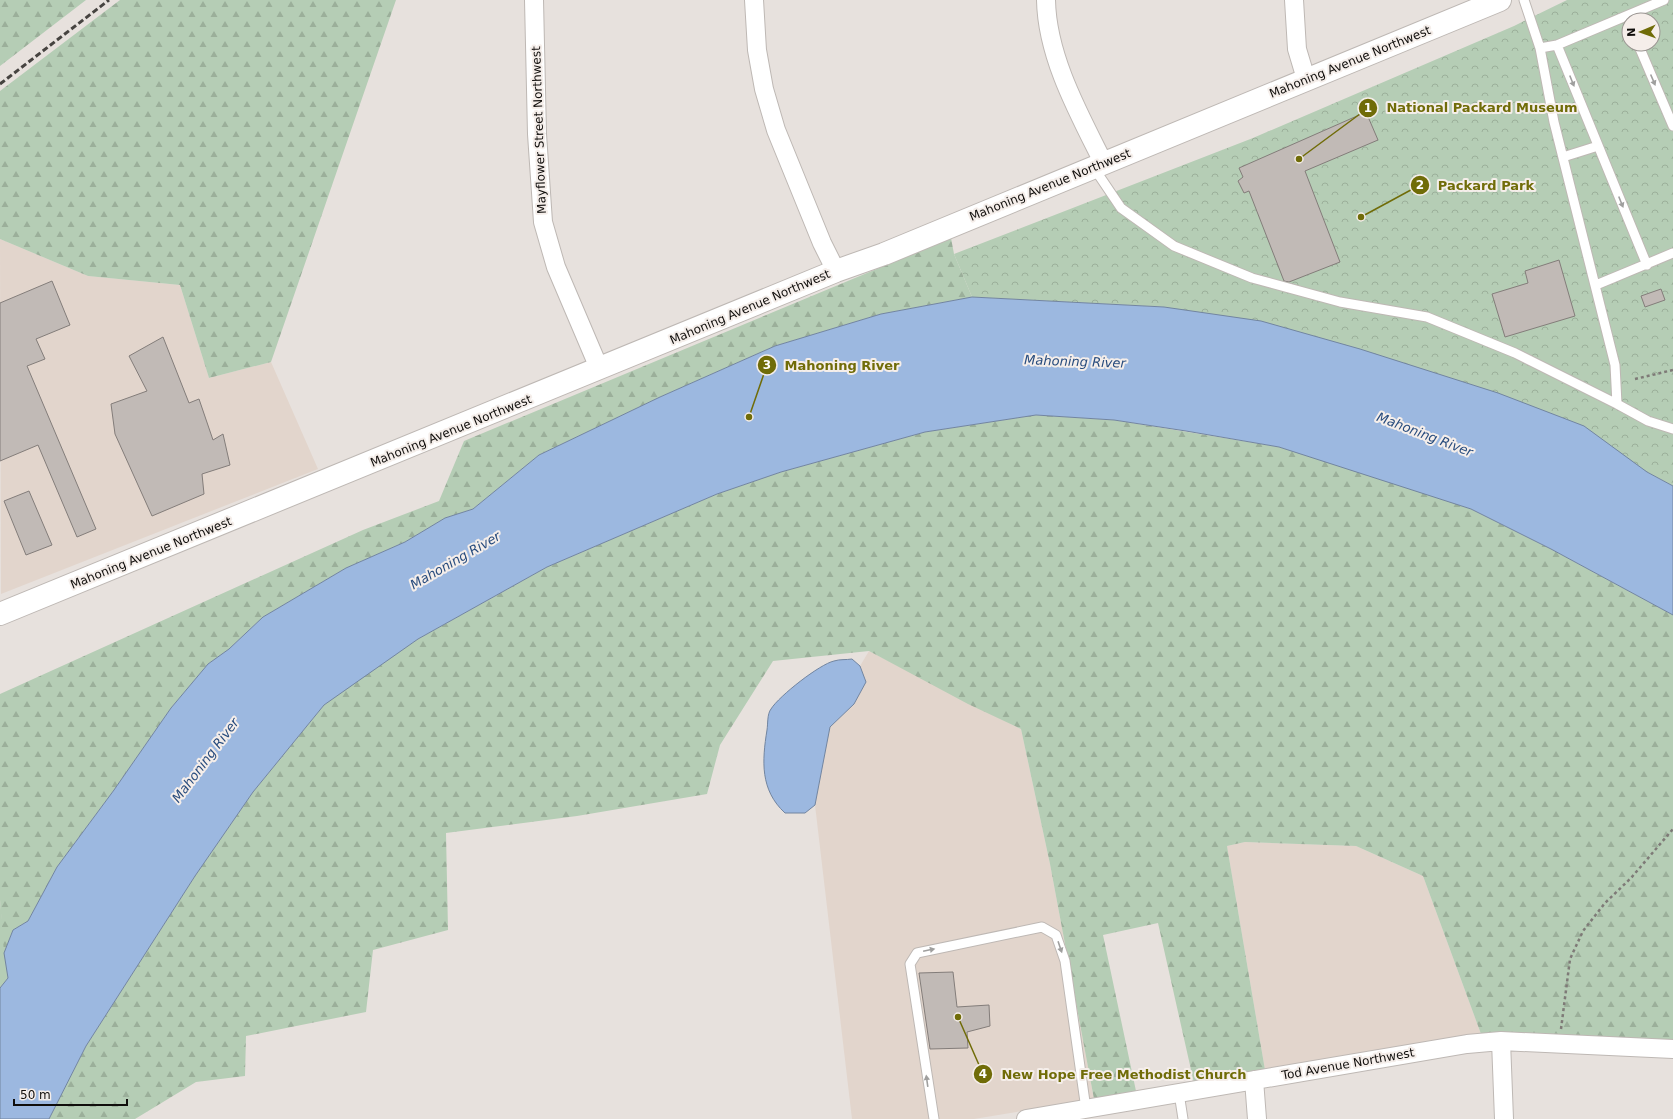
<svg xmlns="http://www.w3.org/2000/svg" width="1673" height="1119" viewBox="0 0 1673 1119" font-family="'DejaVu Sans',sans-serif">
<defs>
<pattern id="forest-firs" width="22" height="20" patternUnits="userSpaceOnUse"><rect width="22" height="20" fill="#b5cdb5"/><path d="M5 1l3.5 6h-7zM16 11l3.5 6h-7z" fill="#9baf9a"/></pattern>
<pattern id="park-crowns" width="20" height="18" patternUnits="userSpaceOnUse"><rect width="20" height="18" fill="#b5cdb5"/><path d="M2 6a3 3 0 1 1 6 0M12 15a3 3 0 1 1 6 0" fill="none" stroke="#9baf9a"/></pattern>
</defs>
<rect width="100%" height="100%" fill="#e7e1dd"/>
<!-- built -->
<path fill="#e2d5cc" d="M0 239 88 276 180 285 209 378 271 362 318 469 1 594Z
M869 651 1021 729 1050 864 1094 1099 974 1119H852L815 805 830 727 854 704 866 682 860 666Z
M1245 842 1356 846 1423 876 1481 1034 1265 1070 1227 846Z"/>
<!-- grass -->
<path fill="#b5cdb5" d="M0 900 8 978 0 988Z"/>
<!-- forest -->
<path fill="url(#forest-firs)" d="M0 0H86L0 66Z
M120 0H396L271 362 209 378 180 285 88 276 0 239V91Z
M951 238 954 254 972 297 881 314 775 346 660 397 539 455 473 509 445 518 405 542 346 568 263 617 229 649 208 664 171 708 114 790 57 867 28 921 13 930 4 953 0 900V694L363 530 439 501 464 441Z
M1036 415 1114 420 1279 447 1377 477 1471 509 1551 549 1673 615V1043L1481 1034 1423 876 1356 846 1245 842 1227 846 1265 1070 1194 1083 1158 923 1103 935 1136 1091 1094 1099 1050 864 1021 729 968 704 869 651 773 661 720 745 707 794 577 816 446 833 448 930 373 950 366 1012 246 1036 245 1076 196 1082 135 1119H49L86 1046 195 876 253 792 324 705 363 676 418 639 547 567 717 494 781 472 925 432Z"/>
<!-- park -->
<path fill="url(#park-crowns)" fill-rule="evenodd" d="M1567 0H1673V486L1647 472 1164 307 972 297 954 254 1253 138 1514 26ZM1629 20H1653V44H1629Z"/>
<!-- water -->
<path fill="#9cb8e0" stroke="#7285a0" d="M972 297 1164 307 1261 321 1360 349 1498 393 1584 426 1647 472 1673 486V615L1551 549 1471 509 1279 447 1186 431 1114 420 1036 415 925 432 781 472 717 494 547 567 418 639 324 705 253 792 195 876 86 1046 49 1119H0V988L8 978 4 953 13 930 28 921 57 867 114 790 171 708 208 664 229 649 263 617 346 568 405 542 445 518 473 509 539 455 660 397 775 346 881 314Z
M852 659 860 666 866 682 854 704 830 727 815 805 805 813H785C760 790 762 761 767 730 768 724 767 714 771 709 779 696 820 664 834 661 840 659 846 660 852 659Z"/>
<!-- building -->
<path fill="#c1bab6" stroke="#837d7a" d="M1366 112 1378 140 1305 171 1340 262 1289 282 1284 281 1249 191 1244 193 1238 181 1243 177 1239 168Z
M1559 260 1575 316 1505 337 1492 294 1528 283 1525 271Z
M52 281 70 325 36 339 45 359 27 366 96 529 77 537 38 445 0 461V303Z
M1661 289 1665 300 1645 307 1641 296Z
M163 337 189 403 199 399 213 440 223 434 230 465 202 474 204 494 152 516 115 434 111 404 147 391 129 356Z
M29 491 52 545 26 555 4 501Z
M953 972 957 1007 989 1005 990 1026 967 1032 968 1048 930 1049 919 973Z"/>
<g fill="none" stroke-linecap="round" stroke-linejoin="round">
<!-- service casing -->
<g stroke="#beb8b4" stroke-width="11">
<path id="service" d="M1524 0 1540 48 1557 45 1664 0
M1638 44 1673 126
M1557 45 1647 265
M1540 48 1554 122 1615 365 1617 404
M1563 157 1598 146
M1094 168 1121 208 1174 246 1252 278 1340 302 1427 317 1515 353 1617 404 1648 421 1673 429
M1596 285 1673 253
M1179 1093 1183 1119
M934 1119 910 964 917 953 1042 927 1056 935 1065 961 1086 1109"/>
</g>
<!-- minor casing -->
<g stroke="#beb8b4" stroke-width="20">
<path id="minor" d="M534 0 537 134 543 222 556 267 599 368
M754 0 757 50 764 89 776 130 822 243 836 271
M1046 0C1047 57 1079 114 1104 164
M1294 0 1297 49 1306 79
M1501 1041 1504 1119
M1254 1080 1257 1119
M1026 1119 1467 1044 1501 1041 1673 1049"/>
</g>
<!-- secondary casing -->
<g stroke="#beb8b4" stroke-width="24">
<path id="secondary" d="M0 614 836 271 884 254 1500 0"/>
</g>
<!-- path -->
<path stroke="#7e7a77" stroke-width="2.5" stroke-dasharray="3 3" stroke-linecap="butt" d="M1635 379 1673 370
M1561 1029 1570 959 1583 931 1605 903 1631 878 1673 829"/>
<!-- service -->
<use href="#service" stroke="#fff" stroke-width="9"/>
<!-- minor -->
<use href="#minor" stroke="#fff" stroke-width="18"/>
<!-- secondary -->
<use href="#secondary" stroke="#fff" stroke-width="22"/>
<!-- rail -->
<path stroke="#464340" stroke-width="3" stroke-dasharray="6 3" stroke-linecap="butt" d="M0 84 109 0"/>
</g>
<!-- one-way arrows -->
<defs><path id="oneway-solid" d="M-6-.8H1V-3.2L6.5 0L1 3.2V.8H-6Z"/></defs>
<g fill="#9f9f9e">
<use href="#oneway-solid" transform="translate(1653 80) rotate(67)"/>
<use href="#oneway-solid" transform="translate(1572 81) rotate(68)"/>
<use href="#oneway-solid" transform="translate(1621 202) rotate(68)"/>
<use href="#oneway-solid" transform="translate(1060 947) rotate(71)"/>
<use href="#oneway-solid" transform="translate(929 950) rotate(-12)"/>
<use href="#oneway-solid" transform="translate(927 1081) rotate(-98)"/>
</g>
<g text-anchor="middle" stroke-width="4" stroke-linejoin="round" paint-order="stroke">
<!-- street labels -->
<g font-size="12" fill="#100e0c" stroke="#f5eeea">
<text transform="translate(1350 62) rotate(-22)" y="4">Mahoning Avenue Northwest</text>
<text transform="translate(539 130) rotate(-92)" y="4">Mayflower Street Northwest</text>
<text transform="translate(1050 185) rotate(-22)" y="4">Mahoning Avenue Northwest</text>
<text transform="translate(750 307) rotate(-23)" y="4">Mahoning Avenue Northwest</text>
<text transform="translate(451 431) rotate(-22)" y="4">Mahoning Avenue Northwest</text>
<text transform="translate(151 553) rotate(-22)" y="4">Mahoning Avenue Northwest</text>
<text transform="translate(1348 1064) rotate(-10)" y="4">Tod Avenue Northwest</text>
</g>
<!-- water labels -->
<g font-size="13" font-style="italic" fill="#274b7d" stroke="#f5eeea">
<text transform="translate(1075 361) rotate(2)" y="5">Mahoning River</text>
<text transform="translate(1425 434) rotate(21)" y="5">Mahoning River</text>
<text transform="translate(455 560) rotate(-30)" y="5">Mahoning River</text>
<text transform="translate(205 760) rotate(-53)" y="5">Mahoning River</text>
</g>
</g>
<!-- callouts -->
<path fill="none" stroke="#706c08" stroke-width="1.5" d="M1299 159L1368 108M1361 217L1420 185M749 417L767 365M958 1017L983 1074"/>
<g fill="#706c08" stroke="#f5eeea" stroke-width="1.5">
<circle cx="1299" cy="159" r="4"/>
<circle cx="1361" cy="217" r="4"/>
<circle cx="749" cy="417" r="4"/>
<circle cx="958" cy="1017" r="4"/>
<circle cx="1368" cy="108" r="10"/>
<circle cx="1420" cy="185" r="10"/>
<circle cx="767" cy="365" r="10"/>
<circle cx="983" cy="1074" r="10"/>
</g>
<g font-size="12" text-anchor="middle" font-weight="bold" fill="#fff">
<text x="1368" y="112">1</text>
<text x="1420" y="189">2</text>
<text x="767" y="369">3</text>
<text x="983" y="1078">4</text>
</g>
<g font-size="13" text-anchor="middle" font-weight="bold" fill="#706c08" stroke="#f5eeea" stroke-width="4" stroke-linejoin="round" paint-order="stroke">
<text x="1482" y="112">National Packard Museum</text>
<text x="1486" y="190">Packard Park</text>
<text x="842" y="370">Mahoning River</text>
<text x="1124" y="1079">New Hope Free Methodist Church</text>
</g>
<!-- north arrow -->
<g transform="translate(1641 32) rotate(268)"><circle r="19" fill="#f5eeea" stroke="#999491"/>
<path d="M0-3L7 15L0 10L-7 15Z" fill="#706c08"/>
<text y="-6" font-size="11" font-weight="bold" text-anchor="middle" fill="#100e0c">N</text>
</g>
<!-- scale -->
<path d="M14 1099v6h113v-6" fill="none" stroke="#100e0c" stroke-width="2"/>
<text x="20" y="1099" font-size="12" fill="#100e0c" stroke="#f5eeea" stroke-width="3" paint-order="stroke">50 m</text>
</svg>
